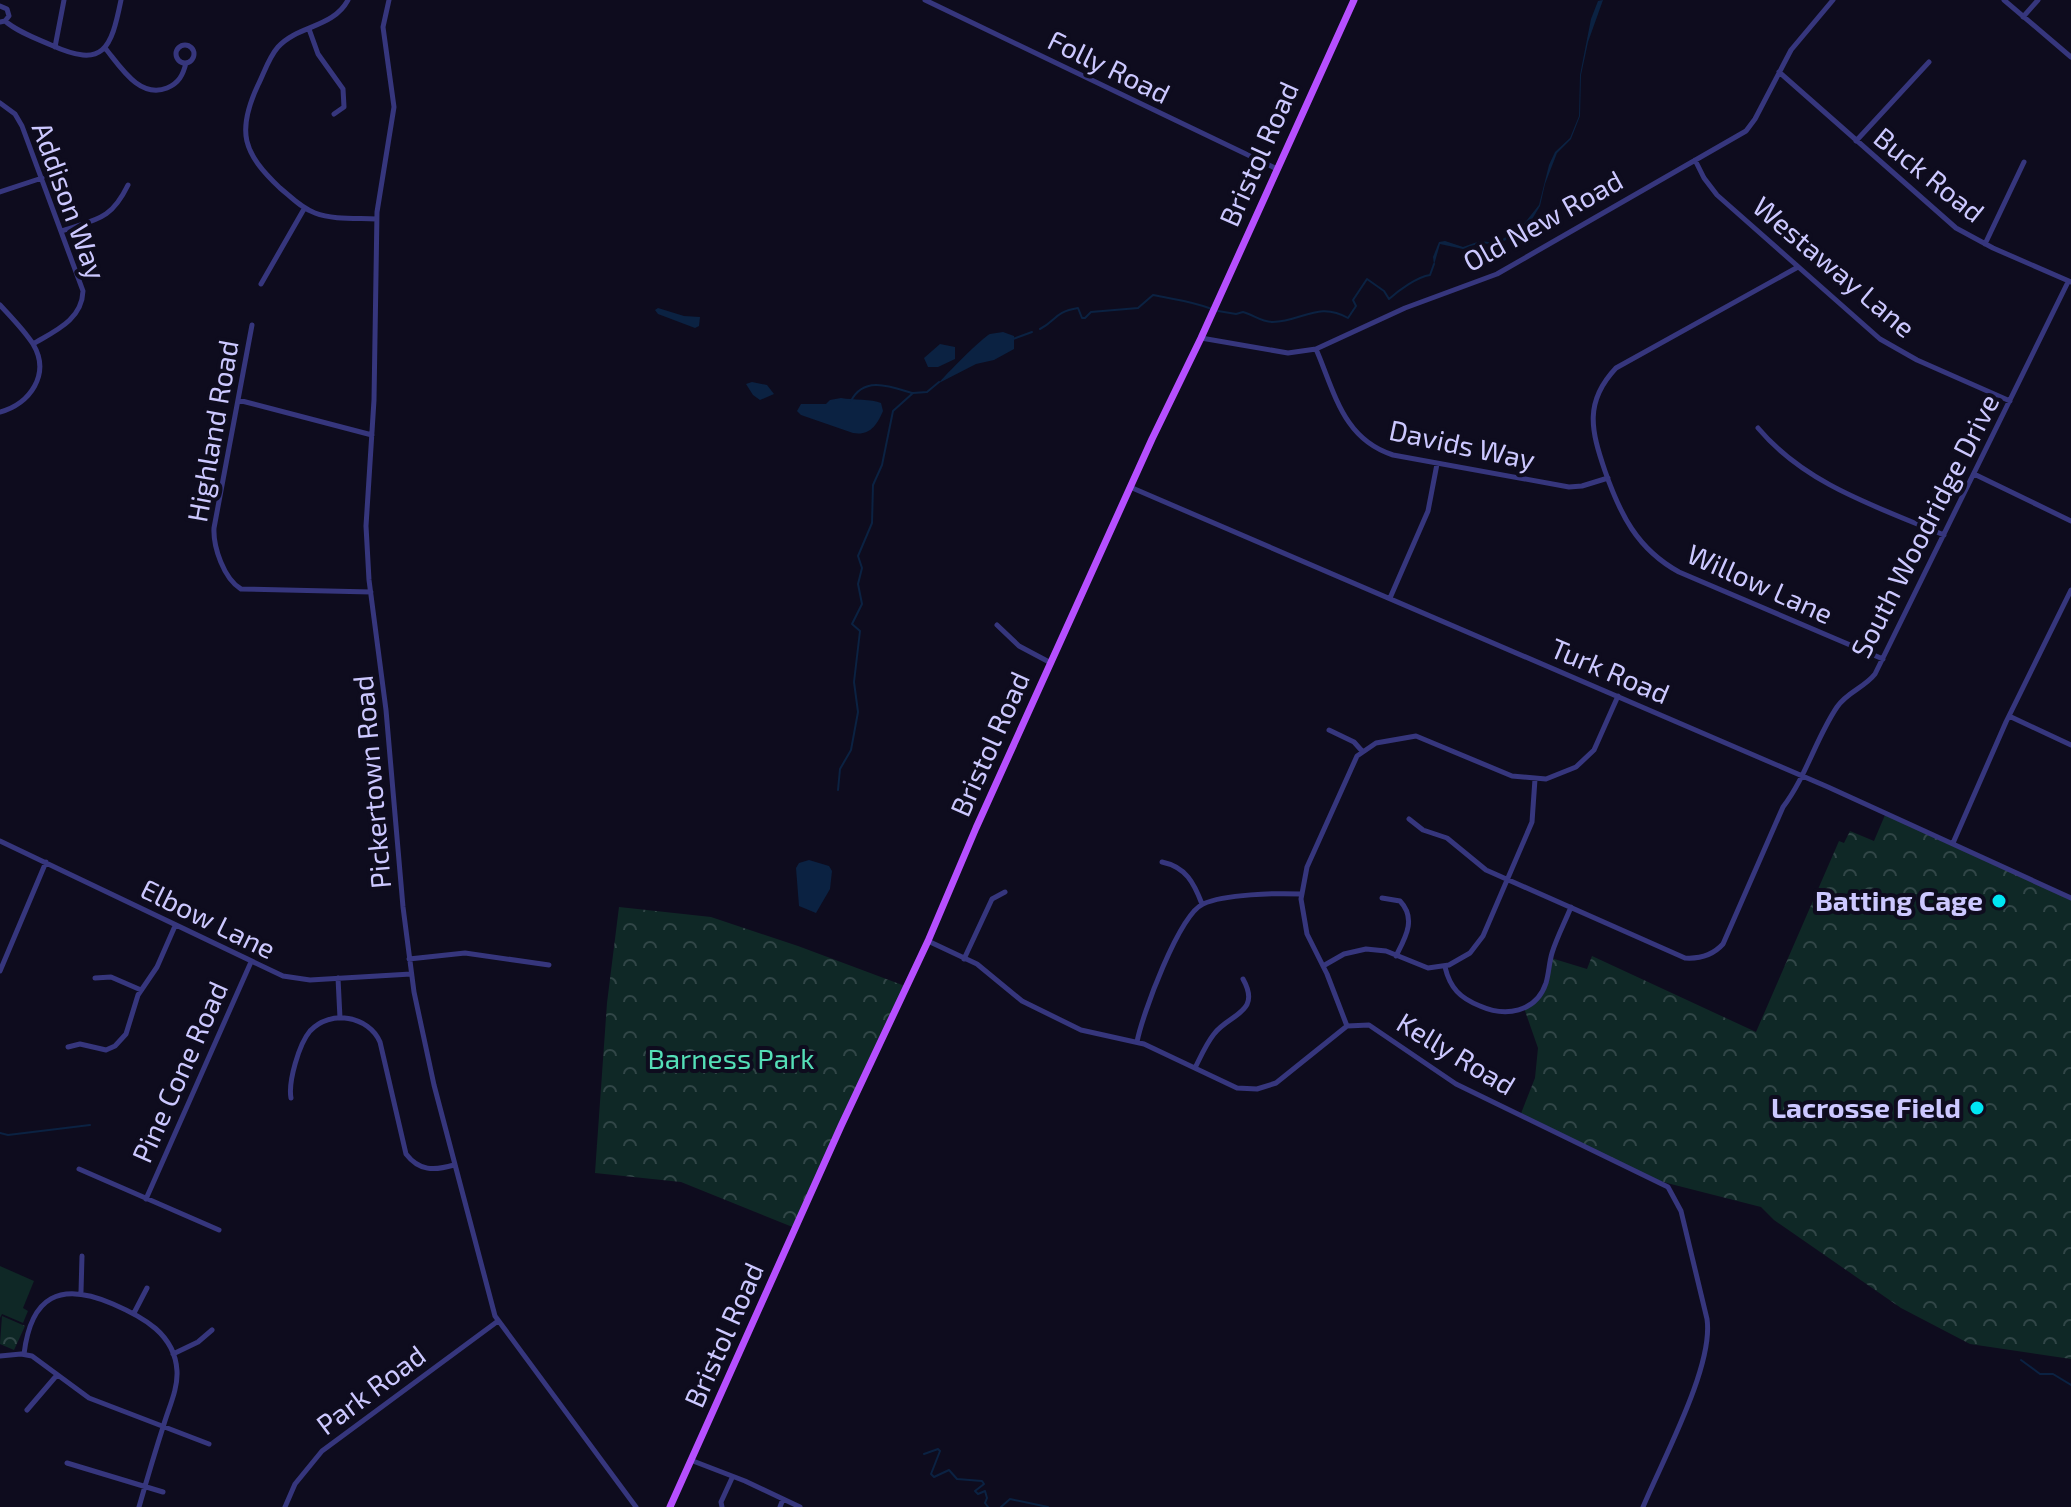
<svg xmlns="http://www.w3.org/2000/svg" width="2071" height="1507" viewBox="0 0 2071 1507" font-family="'Exo 2',sans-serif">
<defs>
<pattern id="forest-crowns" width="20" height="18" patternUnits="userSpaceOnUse" patternTransform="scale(2)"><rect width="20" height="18" fill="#0f2826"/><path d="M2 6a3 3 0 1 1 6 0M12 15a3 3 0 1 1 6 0" fill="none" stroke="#314647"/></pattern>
</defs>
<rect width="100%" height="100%" fill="#0e0c1e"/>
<!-- green -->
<path fill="#0f2826" d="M0 1266 34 1281 23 1308 28 1311 23 1323 2 1314 0 1318Z"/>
<!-- forest -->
<path fill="url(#forest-crowns)" d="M1885 815 2071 898V1359L1970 1344 1901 1308 1774 1220 1761 1207 1659 1181 1520 1116 1535 1078 1538 1048 1524 1008 1541 995 1551 958 1587 969 1592 956 1756 1032 1839 841 1844 843 1850 831 1874 841Z
M619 907 711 917 798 946 905 986 795 1228 681 1182 595 1173 607 1003Z
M2 1316 25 1326 14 1350 0 1344Z"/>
<!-- water -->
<path fill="#0b2242" d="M1603 0 1588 42 1581 75 1580 116 1571 139 1557 153 1545 184 1540 206 1531 221 1499 245 1480 243 1463 249 1440 244 1434 265 1433 257 1439 242 1445 241 1463 247 1480 241 1497 243 1523 225 1539 205 1549 165 1555 152 1570 138 1579 116 1580 75 1591 19 1598 1Z
M658 308 684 316 700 317 699 326 695 328 658 314 655 310Z
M1003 332 1014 336V349L994 360 976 364 939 383C943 377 984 336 990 334 994 333 999 333 1003 332Z
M940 344 955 347V359L938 367H928L924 358Z
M752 382 767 385 774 394 760 400 753 395 746 384Z
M841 398C853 400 872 399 881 403L883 411C877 425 870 436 853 433L801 415 797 411 801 404H826L830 400Z
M809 860 829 866 832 871 830 889 816 913 799 906 796 868 799 863Z"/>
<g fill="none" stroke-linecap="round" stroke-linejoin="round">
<!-- stream -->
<path stroke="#0b2242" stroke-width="2" d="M1218 311 1236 314 1243 312C1254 315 1261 322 1273 322 1302 321 1319 301 1348 318L1356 306 1353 300 1367 279 1384 291 1389 299C1399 290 1417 277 1430 275L1434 264
M1040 329C1057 320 1054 312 1078 308L1082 318H1085L1091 312 1138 308 1153 295C1172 299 1192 301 1212 309
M1013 339 1032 332
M851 401C864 375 892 387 912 393
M838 790 840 769 851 750 858 712 854 682 860 631 852 624 862 604 858 584 862 568 858 556 872 523 873 485 882 465 893 411 913 393 927 392 939 382
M0 1133 8 1135 90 1125
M2021 1360 2040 1374H2053L2071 1385
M924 1454 938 1449 940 1451 931 1474 934 1477 949 1470 957 1479 982 1481 984 1484 975 1491 978 1494 985 1491 987 1498 985 1503 988 1507
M1001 1507 1010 1499 1048 1507"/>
<!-- minor -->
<path stroke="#36367d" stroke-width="5" d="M348 0C333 28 298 25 278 47 269 57 264 73 258 85 236 132 243 153 280 188 291 197 301 208 315 213 333 220 357 218 376 219
M389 0 383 27 394 107 377 212 374 400 366 526 369 580 386 710 403 907 414 992 434 1085 495 1316 636 1507
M925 0 1277 169
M2004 0 2071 57
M0 6 7 9 9 16 5 21 0 22
M2023 17 2038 0
M5 21C18 32 35 38 51 45 104 69 111 49 121 0
M309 29 318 54 343 89 344 107 334 114
M176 54a9 9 0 1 1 18 0a9 9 0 1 1-18 0Z
M55 47 64 0
M105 48C120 66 139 99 167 88 179 83 183 75 186 63
M1779 72 1956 228 1993 248 2071 282
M0 103 15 114 22 126 83 291C82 320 55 331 33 344
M1856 141 1929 62
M1695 160 1704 178 1717 195 1880 339 1917 360 2010 401
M0 192 42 178
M62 231C97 219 111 220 128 185
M1985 244 2024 162
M1798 267 1616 368C1584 402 1591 430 1605 471 1620 514 1637 549 1679 572L1883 659
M261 284 304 209
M0 305C11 317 24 330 33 344 51 374 30 404 0 412
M252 325 214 528C213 547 224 579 241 589L371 592
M1201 338 1288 353 1316 349 1405 308 1497 274 1746 131 1755 119 1791 50 1833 0
M1316 349C1335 393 1343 439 1393 455L1569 487 1582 486 1608 478
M238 400 372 435
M1758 428C1806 485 1878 507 1944 535
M1974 474 2071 521
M1130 487 1828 787 2071 898
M1390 598 1428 511 1437 464
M997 625 1019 646 1051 663
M2009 716 2071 745
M1329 730 1354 742 1362 751
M1409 819 1423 830 1447 838 1486 870 1685 958C1700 959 1713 955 1723 944L1783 807C1806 777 1816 738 1837 707 1847 692 1864 688 1875 674L2068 282
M0 841 283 976 310 980 411 974
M1953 843 2006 722 2071 590
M1162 862C1186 867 1194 883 1202 904
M1382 898 1400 901C1417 919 1405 938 1396 956
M928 941 977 964 1022 1001 1081 1030 1144 1044 1237 1088 1257 1089 1276 1083 1347 1026 1369 1025 1456 1084 1668 1187 1681 1211 1707 1319C1714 1366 1662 1461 1643 1507
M409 959 465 953 549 965
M964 959 992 899 1005 892
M1323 966 1344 954 1366 949 1386 951 1428 968 1449 965 1470 953 1483 936 1532 822 1535 779
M1445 967C1450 988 1460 998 1480 1006 1505 1017 1536 1013 1546 983 1549 973 1549 963 1552 953 1557 937 1565 922 1571 907
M0 971 46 862
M95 978 111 977 141 990
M338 978 340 1018
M1347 1026 1327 974 1307 934 1301 899 1307 867 1357 756 1376 743 1416 736 1512 776 1546 779 1576 767 1594 750 1618 696
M1137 1042C1142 1015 1179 915 1203 904 1225 894 1276 893 1301 894
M68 1047 80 1044 106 1050 115 1046 126 1034 138 995 157 967 175 926
M1195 1068C1201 1056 1206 1044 1214 1034 1229 1014 1262 1013 1243 979
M291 1098C288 1082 299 1044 310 1031 330 1009 369 1016 380 1042L406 1154C419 1171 434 1171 454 1165
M79 1169 219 1230
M146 1199 251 962
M81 1292 82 1256
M134 1313 147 1288
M24 1354C31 1296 60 1281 113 1304 143 1317 175 1334 177 1371 178 1389 169 1407 164 1424 155 1452 147 1479 139 1507
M173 1354 198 1342 212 1330
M0 1356 21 1354 32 1356 89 1398 209 1444
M27 1410 57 1375
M693 1461 745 1481 800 1507
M67 1463 163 1492
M285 1507 295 1484 322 1451 498 1321
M722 1507 721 1502 732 1478
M780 1507 783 1499"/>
<!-- major -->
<path stroke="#b64fff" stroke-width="7" d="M670 1507 841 1126 928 941 976 828 1152 439 1201 338 1354 0"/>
</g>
<!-- markers -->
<g fill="#00e5f3" stroke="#0e0c1e" stroke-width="3">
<circle cx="1999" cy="901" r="8"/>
<circle cx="1977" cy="1108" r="8"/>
</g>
<g text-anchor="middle" stroke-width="8" stroke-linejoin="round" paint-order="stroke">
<!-- street labels -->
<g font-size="28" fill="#ccc8ff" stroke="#0e0c1e">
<text transform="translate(1109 67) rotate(26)" y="10">Folly Road</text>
<text transform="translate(1259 154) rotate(-66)" y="10">Bristol Road</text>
<text transform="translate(1929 175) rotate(39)" y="10">Buck Road</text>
<text transform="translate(69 201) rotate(70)" y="10">Addison Way</text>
<text transform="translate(1543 221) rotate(-29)" y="10">Old New Road</text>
<text transform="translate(1834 267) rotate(40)" y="10">Westaway Lane</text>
<text transform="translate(213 431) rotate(-80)" y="10">Highland Road</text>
<text transform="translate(1462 445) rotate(12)" y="10">Davids Way</text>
<text transform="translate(1925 526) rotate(-63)" y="10">South Woodridge Drive</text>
<text transform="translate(1760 584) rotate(24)" y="10">Willow Lane</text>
<text transform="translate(1610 671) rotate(23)" y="10">Turk Road</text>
<text transform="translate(990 744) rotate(-66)" y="10">Bristol Road</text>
<text transform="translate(372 782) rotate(-95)" y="10">Pickertown Road</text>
<text transform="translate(208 919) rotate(26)" y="10">Elbow Lane</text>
<text transform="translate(1456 1054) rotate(31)" y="10">Kelly Road</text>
<text transform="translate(180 1072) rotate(-66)" y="10">Pine Cone Road</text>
<text transform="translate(724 1335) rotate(-66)" y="10">Bristol Road</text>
<text transform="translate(371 1390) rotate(-37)" y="10">Park Road</text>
</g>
<!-- poi labels -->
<g font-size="28" font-weight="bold" fill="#ccc8ff" stroke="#0e0c1e" text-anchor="end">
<text x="1983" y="911">Batting Cage</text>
<text x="1961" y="1118">Lacrosse Field</text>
</g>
<!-- park labels -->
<g font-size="28" fill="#54dfb7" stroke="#0e0c1e">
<text x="731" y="1069">Barness Park</text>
</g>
</g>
</svg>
